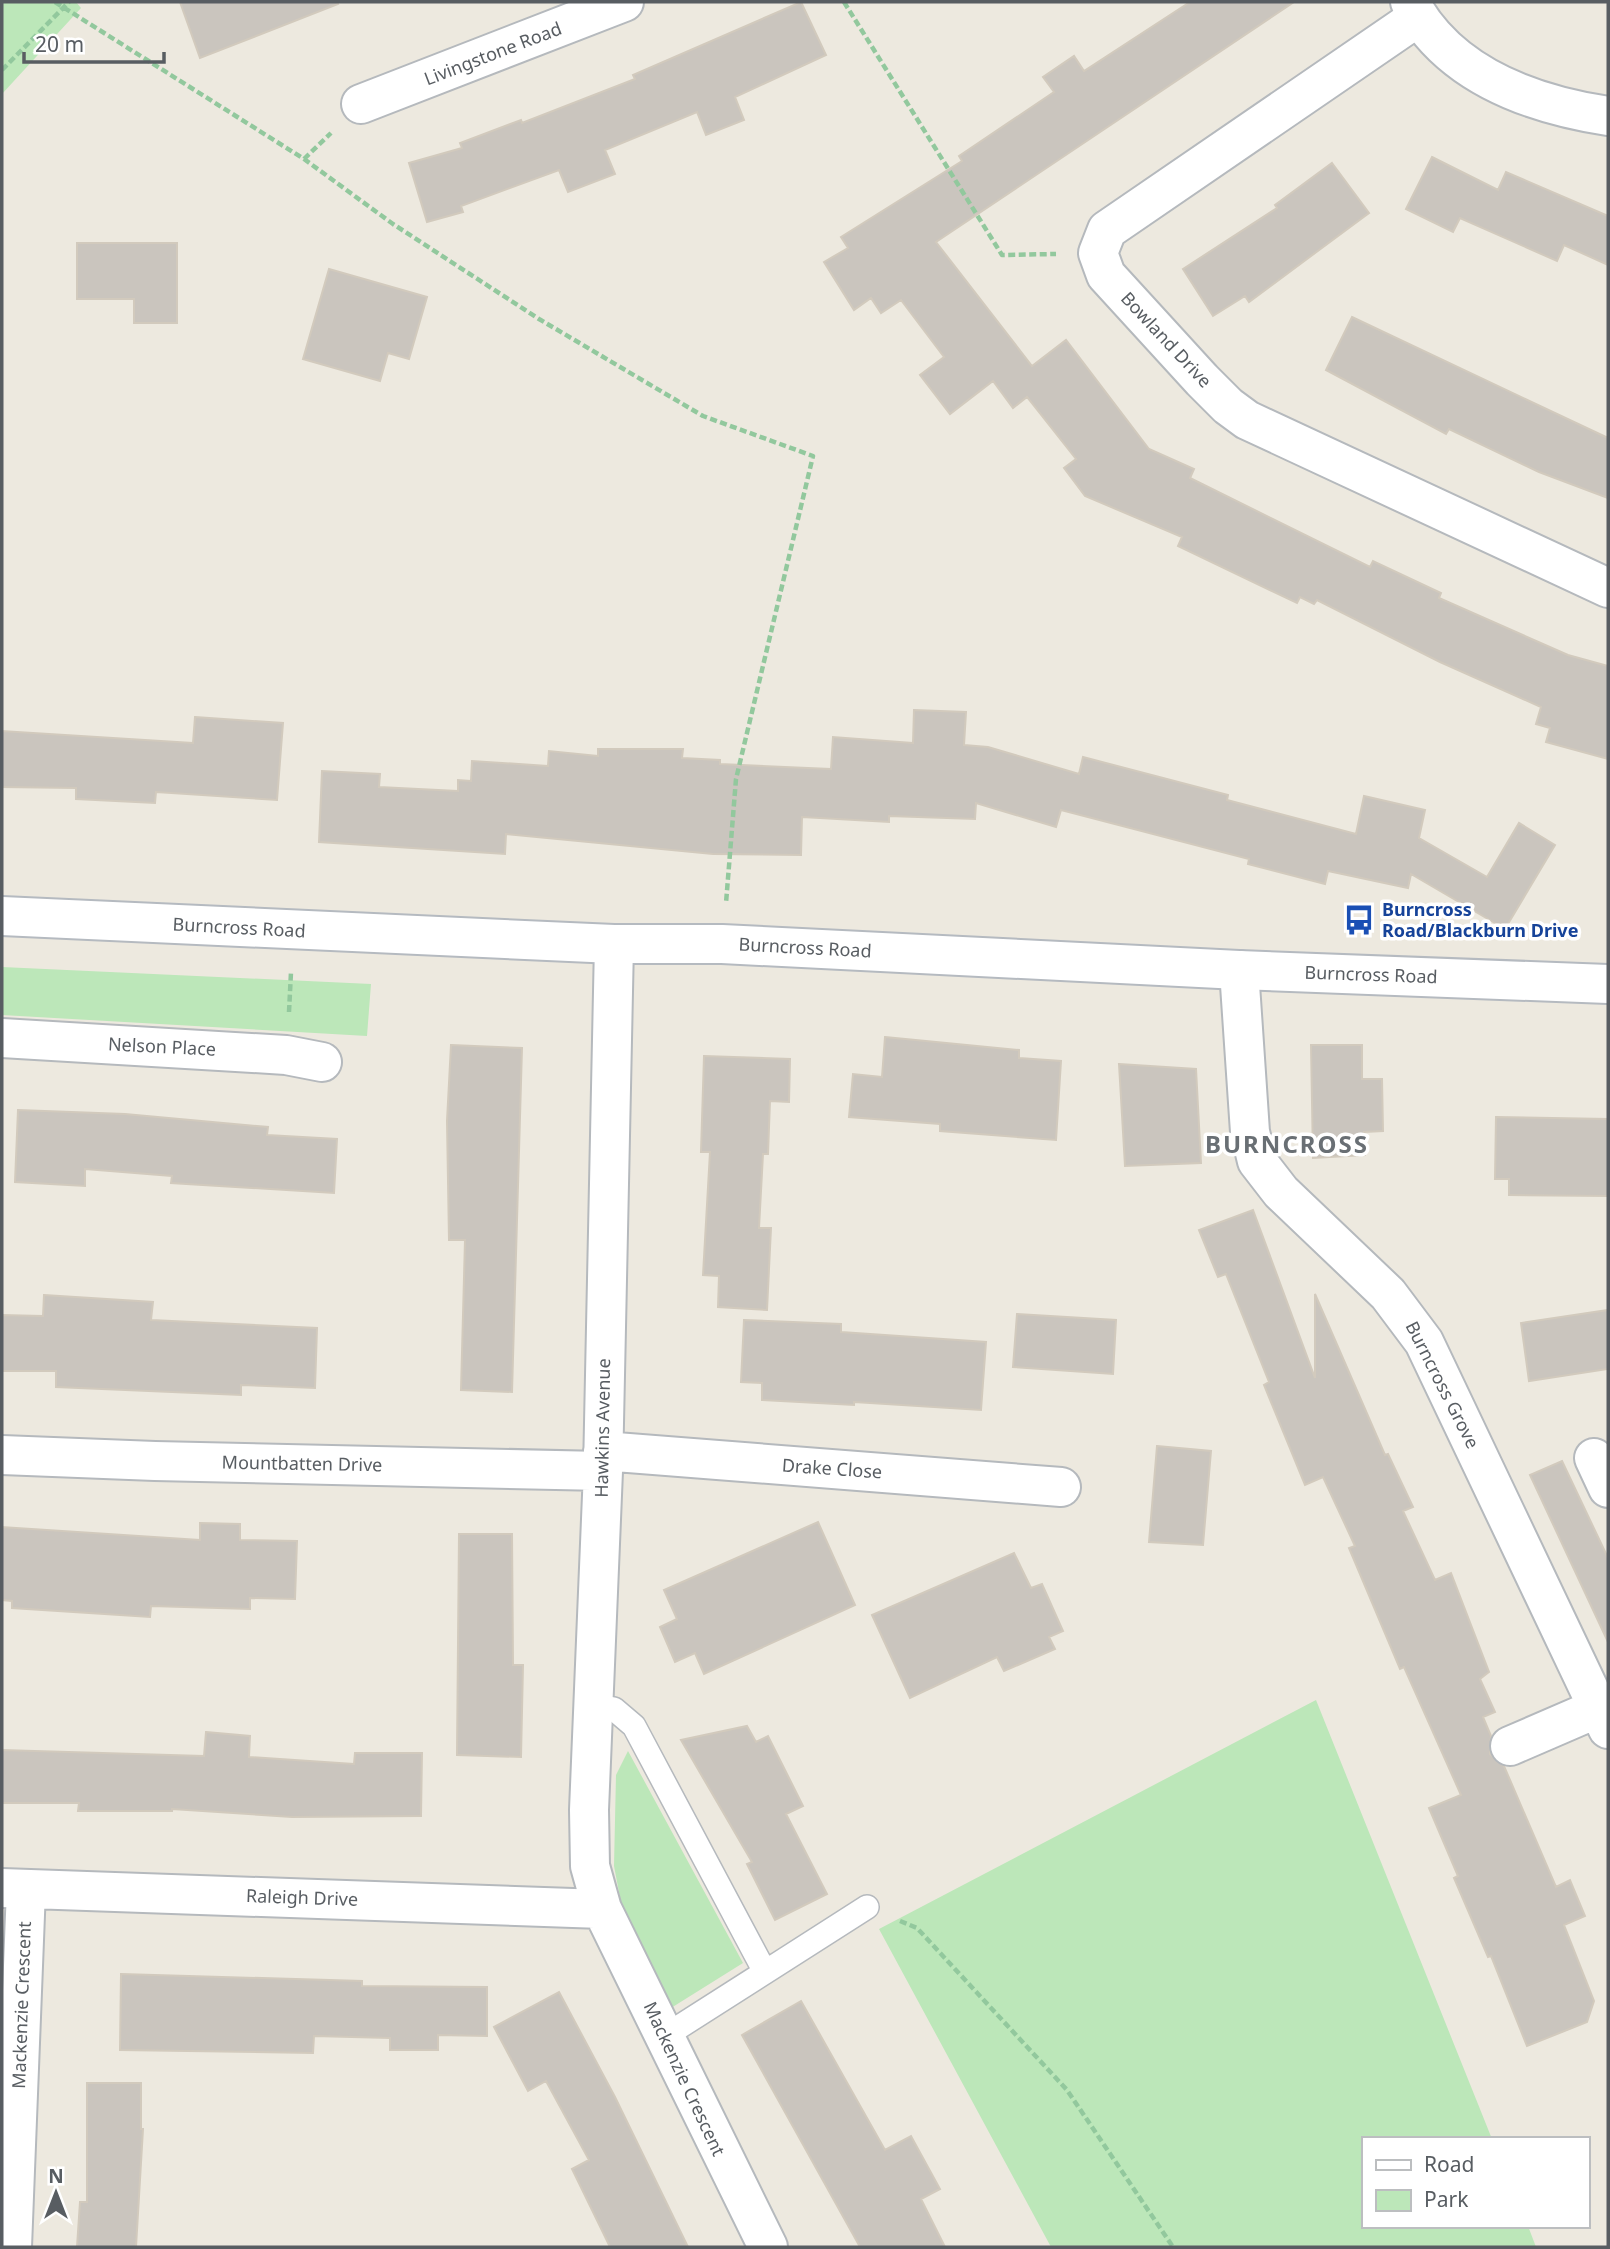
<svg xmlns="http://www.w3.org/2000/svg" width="1610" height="2249" viewBox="0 0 1610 2249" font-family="'Noto Sans',sans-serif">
<rect width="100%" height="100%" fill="#ede9df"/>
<!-- green -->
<path fill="#bce7b9" d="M2 2H76L81 8 2 94Z
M2 967 371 984 367 1036 2 1015Z
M1316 1700 1492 2139H1363V2226H1528L1536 2247H1051L879 1929Z
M628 1751 743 1963 671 2008 623 1913 614 1866 616 1775Z"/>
<!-- building -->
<path fill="#cac5be" stroke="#d2cabd" stroke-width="2" d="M180 2H337L338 4 200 58Z
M801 2 826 55 735 97 744 120 706 135 697 112 605 150 615 174 568 192 559 170 461 206 463 212 427 222 409 163 462 148 460 143 521 120 522 123 635 79 633 75Z
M1190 2H1294L936 242 1032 366 1066 340 1149 449 1194 469 1190 478 1370 567 1373 561 1441 593 1439 598 1568 655 1608 666V759L1546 742 1550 728 1536 724 1541 707 1440 662 1317 600 1314 604 1300 597 1297 603 1178 546 1182 537 1085 496 1064 468 1076 459 1027 397 1013 408 993 381 950 414 920 375 944 357 901 300 881 313 871 298 854 310 824 262 848 248 841 237 962 161 959 156 1054 92 1043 77 1074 56 1084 71Z
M1432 157 1498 190 1506 172 1608 216V265L1564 245 1557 261 1460 218 1453 232 1406 209Z
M1332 163 1369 213 1249 302 1245 296 1213 316 1183 269 1277 208 1275 205Z
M77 243H177V323H134V299H77Z
M329 269 427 297 409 359 388 353 380 381 303 359Z
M1352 317 1608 438V498L1539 472 1449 429 1446 434 1326 370Z
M914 710 966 712 964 745 988 747 1079 774 1083 757 1228 795 1227 800 1356 834 1364 796 1425 810 1419 838 1487 877 1519 823 1555 845 1505 929 1411 874 1408 888 1328 871 1325 884 1248 864 1249 859 1061 810 1056 827 976 803 975 819 889 816V822L802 817 801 855 713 854 506 834 505 854 319 842 322 771 380 774 379 787 458 791V780L471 781 472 761 548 766 549 751 598 756V749H683L682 758 720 760V764L831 769 833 737 913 743Z
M195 717 283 723 277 800 156 792 155 803 76 799V788L2 787V731L193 743Z
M885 1037 1019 1050V1058L1061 1061 1056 1140 940 1131V1124L849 1117 853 1074 882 1077Z
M451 1045 522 1048 512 1392 461 1390 465 1240H449L447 1121Z
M1311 1045H1362V1079H1382L1383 1131 1364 1132 1365 1155 1313 1158Z
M704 1056 790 1059 789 1102 770 1101 768 1154H763L759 1228H771L767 1310 718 1307 719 1276 703 1275 710 1152H701Z
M1119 1064 1196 1069 1201 1163 1125 1166Z
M18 1110 125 1114 268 1127 267 1135 337 1139 334 1193 171 1183 172 1176 85 1169V1186L15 1182Z
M1496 1117 1608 1119V1196L1509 1195V1179H1495Z
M1253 1210 1315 1378V1294L1385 1455 1388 1454 1413 1507 1403 1511 1435 1580 1451 1573 1489 1672 1480 1679 1495 1712 1483 1717 1491 1736 1490 1754 1504 1766 1556 1887 1570 1880 1585 1916 1564 1925 1594 2001 1587 2022 1527 2046 1491 1956 1488 1957 1454 1878 1458 1876 1429 1808 1461 1795 1404 1667 1400 1669 1349 1548 1355 1546 1323 1477 1305 1485 1264 1385 1269 1382 1226 1274 1218 1277 1199 1230Z
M44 1295 153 1302 151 1320 317 1328 315 1388 241 1385V1395L56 1387V1371H2V1315L43 1316Z
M1608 1310V1369L1529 1381 1521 1323Z
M1017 1314 1116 1320 1113 1374 1013 1367Z
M744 1320 841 1324V1332L986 1342 981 1410 854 1402V1405L762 1400V1383L741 1382Z
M1157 1446 1211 1451 1203 1545 1149 1542Z
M1562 1461 1608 1558V1642L1530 1475Z
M818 1522 855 1605 704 1674 695 1653 675 1662 660 1627 677 1619 664 1590Z
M200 1523 240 1524V1540L297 1541 295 1599 250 1598V1609L151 1606 150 1617 12 1608V1601L2 1600V1527L200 1540Z
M459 1534H512L513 1665H523L521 1757 457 1755Z
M1014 1553 1031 1588 1042 1584 1063 1631 1049 1637 1055 1649 1004 1671 997 1657 910 1698 872 1615Z
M747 1726 756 1742 768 1736 803 1806 786 1814 827 1894 775 1920 747 1864 752 1862 681 1740Z
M206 1732 250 1736 249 1757 354 1764 355 1753H422L421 1816 292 1817 172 1809V1811H78L79 1803H2V1750L204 1756Z
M121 1974 362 1981V1986L487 1987V2036L438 2035V2050H390V2038L314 2036 313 2053 120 2050Z
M559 1992 615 2097 688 2247H610L572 2169 589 2160 546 2081 528 2091 494 2027Z
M801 2001 885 2150 911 2136 940 2189 921 2199 945 2247H860L742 2035Z
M87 2083H141V2129H143L136 2247H77L80 2202H87Z"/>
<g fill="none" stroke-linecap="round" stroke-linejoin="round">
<!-- service casing -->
<g stroke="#b5b9bd" stroke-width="26">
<path id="service" d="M592 1705 614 1709 634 1726 765 1972
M665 2036 867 1907"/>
</g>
<!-- minor casing -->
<g stroke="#b5b9bd" stroke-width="42">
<path id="minor" d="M1410 2C1449 75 1530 104 1608 116
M1418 17 1107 230 1098 253 1106 275 1202 380 1228 406 1247 420 1608 588
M361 104 624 2
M614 944 603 1471 589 1810 590 1866 602 1909 768 2247
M1239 970 1250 1132 1257 1161 1281 1192 1388 1294 1424 1342 1608 1729
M2 1038 286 1055 322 1062
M603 1451 1061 1487
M2 1455 155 1461 603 1471
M1594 1458 1608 1488
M1510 1746 1598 1708
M2 1888 602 1909
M12 2247 26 1889"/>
</g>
<!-- secondary casing -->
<g stroke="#b5bac0" stroke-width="42">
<path id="secondary" d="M2 916 614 944H722L1239 970 1608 984"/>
</g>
<!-- path -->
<path stroke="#92c89d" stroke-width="4.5" stroke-dasharray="7 3.5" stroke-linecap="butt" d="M55 2 304 159 393 224 539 319 703 416 813 456 736 779 726 903
M844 2 1002 255 1056 254
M2 70 69 2
M304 159 331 133
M289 1012 291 972
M900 1921 917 1928 1067 2090 1173 2247"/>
<!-- service -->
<use href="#service" stroke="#fff" stroke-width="23"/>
<!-- minor -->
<use href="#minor" stroke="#fff" stroke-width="38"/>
<!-- secondary -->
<use href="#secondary" stroke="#fff" stroke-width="38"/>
</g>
<!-- icons -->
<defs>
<g id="bus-bare" transform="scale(2.415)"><path d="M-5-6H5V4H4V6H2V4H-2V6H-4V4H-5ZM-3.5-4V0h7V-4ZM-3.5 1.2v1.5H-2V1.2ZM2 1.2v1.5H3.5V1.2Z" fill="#1a4fb4" stroke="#fff" stroke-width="2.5" paint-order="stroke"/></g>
</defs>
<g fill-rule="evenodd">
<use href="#bus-bare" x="1359" y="920"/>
</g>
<g text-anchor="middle" stroke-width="7" stroke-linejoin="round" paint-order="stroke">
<!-- street labels -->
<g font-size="18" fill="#585d62" stroke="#fff">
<text transform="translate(493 54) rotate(-21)" y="6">Livingstone Road</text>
<text transform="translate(1166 340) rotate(47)" y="6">Bowland Drive</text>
<text transform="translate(239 928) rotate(3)" y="6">Burncross Road</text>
<text transform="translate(805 948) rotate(3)" y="6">Burncross Road</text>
<text transform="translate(1371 975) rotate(2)" y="6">Burncross Road</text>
<text transform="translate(162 1047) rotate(3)" y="6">Nelson Place</text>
<text transform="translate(1442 1385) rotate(63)" y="6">Burncross Grove</text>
<text transform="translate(603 1428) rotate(-89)" y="6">Hawkins Avenue</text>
<text transform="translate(302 1464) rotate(1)" y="6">Mountbatten Drive</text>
<text transform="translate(832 1469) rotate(4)" y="6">Drake Close</text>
<text transform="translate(302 1898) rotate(2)" y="6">Raleigh Drive</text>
<text transform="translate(22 2005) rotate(-88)" y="6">Mackenzie Crescent</text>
<text transform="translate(684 2079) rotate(65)" y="6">Mackenzie Crescent</text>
</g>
<!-- transit labels -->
<g font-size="18" font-weight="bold" fill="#164399" stroke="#fff" text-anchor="start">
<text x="1382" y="916">Burncross<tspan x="1382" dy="21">Road/Blackburn Drive</tspan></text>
</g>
<!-- district labels -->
<g font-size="24" font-weight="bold" letter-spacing="2" fill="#696f74" stroke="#fff">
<text x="1287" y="1153">BURNCROSS</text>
</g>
</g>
<!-- border -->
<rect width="1610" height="2249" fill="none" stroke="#585d62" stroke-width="7"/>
<!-- legend -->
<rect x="1362" y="2137" width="228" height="91" fill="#ffffff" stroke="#bcbec0" stroke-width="2"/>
<rect x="1376" y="2160" width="35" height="10" fill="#ffffff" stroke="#bcbec0" stroke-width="2"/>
<text x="1424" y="2172" font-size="21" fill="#585d62">Road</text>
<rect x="1376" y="2190" width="35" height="21" fill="#bce7b9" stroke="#bcbec0" stroke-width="2"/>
<text x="1424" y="2207" font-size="21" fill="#585d62">Park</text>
<!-- north arrow -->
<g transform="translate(56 2193)" stroke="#ffffff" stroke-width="5" paint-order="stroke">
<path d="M0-5L12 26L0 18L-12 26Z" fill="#585d62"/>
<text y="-10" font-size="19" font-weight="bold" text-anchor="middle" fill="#585d62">N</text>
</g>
<!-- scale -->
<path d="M24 52v10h140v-10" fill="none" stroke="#585d62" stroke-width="3.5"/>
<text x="35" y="52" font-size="21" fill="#585d62" stroke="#ffffff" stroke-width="5" paint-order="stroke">20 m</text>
</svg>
